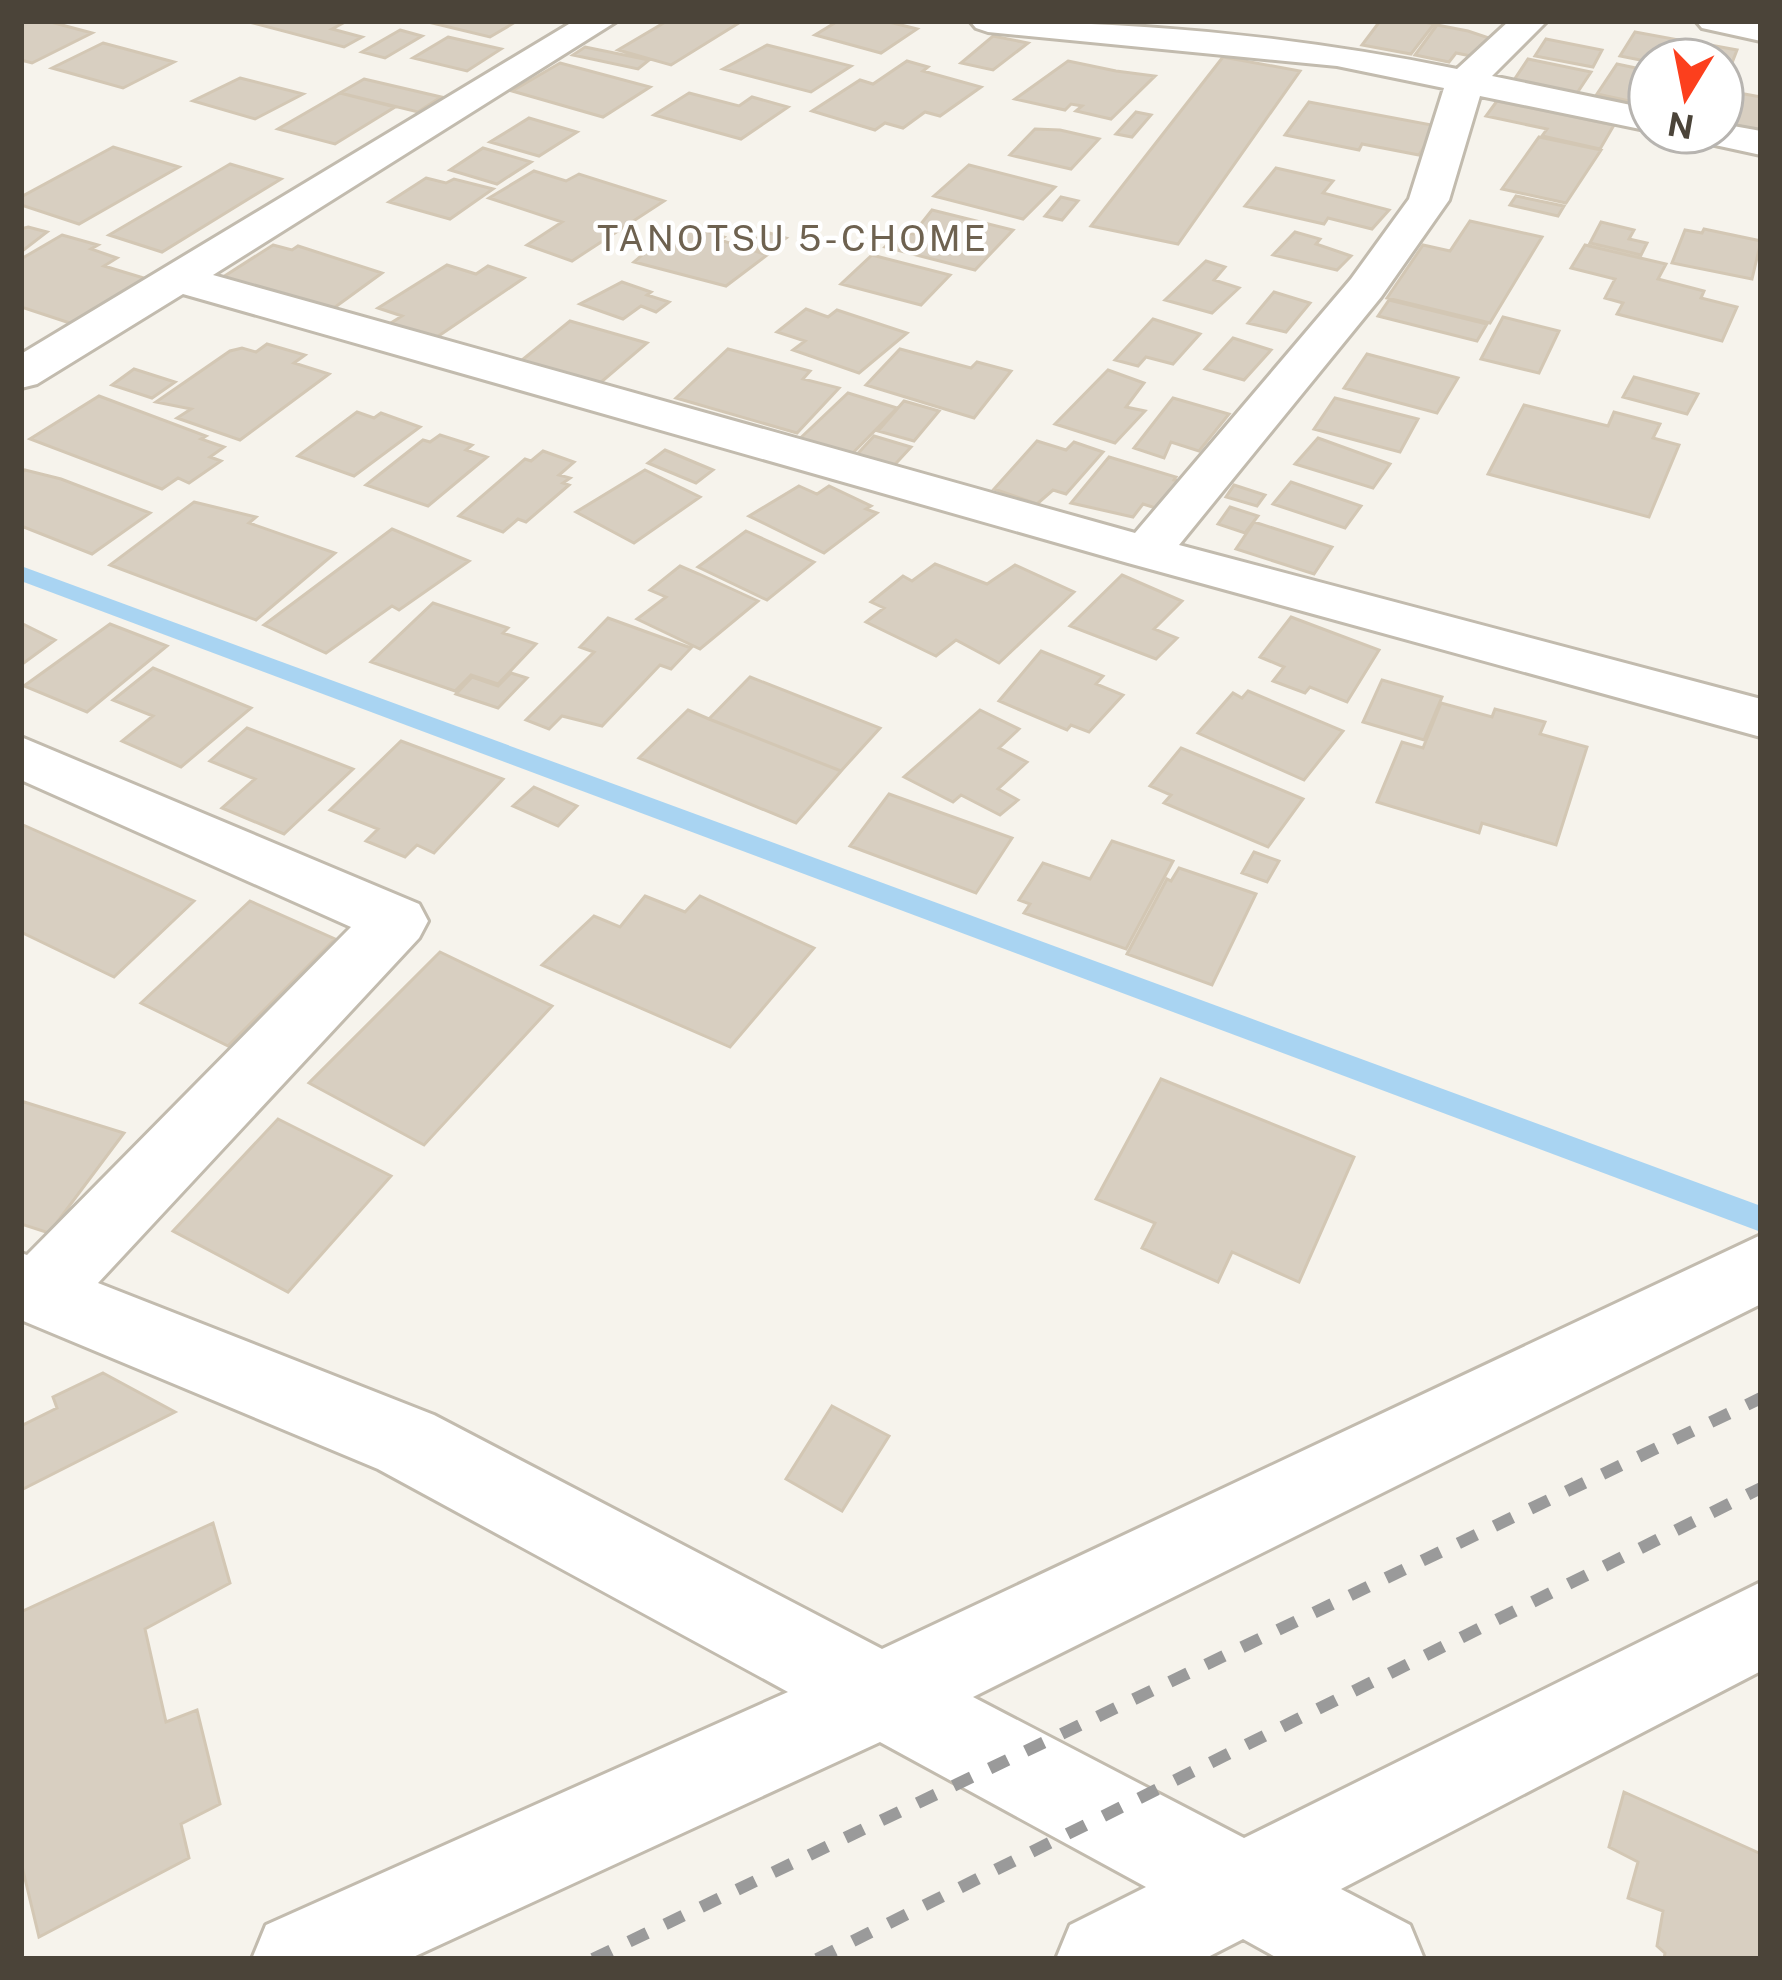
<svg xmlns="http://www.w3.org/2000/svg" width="1782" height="1980" viewBox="0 0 1782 1980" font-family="'Public Sans',sans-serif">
<rect width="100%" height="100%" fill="#f6f3ec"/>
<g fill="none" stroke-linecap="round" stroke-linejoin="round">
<!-- stream -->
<path fill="#a9d4f2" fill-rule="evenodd" d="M21 566 1761 1206V1232L21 581Z"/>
</g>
<!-- building -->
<path fill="#d8cfc1" stroke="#d3c7b4" stroke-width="3" d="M21 21H47L92 33 32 63 21 60Z
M257 21H347L332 29 362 37 344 47 253 23Z
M424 21H517L490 37Z
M667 21H742L671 65 618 50Z
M838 21H885L917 29 881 53 815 35Z
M1380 21H1420L1434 24 1411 54 1362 45Z
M1437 25 1468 31 1489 38 1476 57 1456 53 1449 62 1415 55Z
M400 30 422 36 385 58 362 52Z
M1635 32 1679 40 1667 60 1650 62 1620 56Z
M993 36 1028 43 993 70 961 63Z
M448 37 501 49 467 71 413 58Z
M1546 39 1602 50 1593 67 1535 56Z
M1688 41 1737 50 1727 76 1722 75V60H1680Z
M103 43 174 62 123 88 52 68Z
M767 45 851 66 811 92 723 69Z
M585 47 649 60 638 69 573 55Z
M1223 57 1300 71 1178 244 1091 226Z
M1528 59 1591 72 1575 96 1512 83Z
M907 61 928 67 923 71 981 87 940 116 925 112 903 128 885 123 875 130 812 111 860 80 873 84Z
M1068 61 1116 71 1155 76 1111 119 1076 111 1082 106 1071 104 1065 110 1015 99Z
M560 63 650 87 603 117 512 91Z
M1617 64 1650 71 1648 105 1597 94Z
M240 78 303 94 255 119 193 101Z
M364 79 441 97 418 112 340 93Z
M340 93 395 107 335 144 278 129Z
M689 93 739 106 752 97 788 107 741 139 654 115Z
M1739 93 1761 97V131L1723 122Z
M1497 101 1614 125 1600 149 1542 136 1547 129 1486 116Z
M1309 102 1437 126 1419 155 1362 144 1359 150 1285 135Z
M1136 112 1151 115 1132 137 1116 134Z
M529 118 577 132 539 156 490 142Z
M1035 129 1060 130 1099 139 1071 169 1010 155Z
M1539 137 1601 150 1566 203 1502 189Z
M113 147 179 167 79 224 21 205V197Z
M483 148 531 162 497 184 450 170Z
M230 164 281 179 162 252 109 235Z
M969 165 1055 187 1023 219 934 196Z
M1276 168 1333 181 1323 193 1389 210 1372 229 1328 218 1324 224 1245 206Z
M534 171 566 181 579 174 664 201 572 261 527 245 562 222 489 198Z
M426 178 446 183 454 179 493 189 450 219 389 202Z
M1516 196 1564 206 1558 216 1510 205Z
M1061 197 1078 201 1062 220 1045 216Z
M932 210 1013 230 975 270 885 247 901 231 913 234Z
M1470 221 1542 237 1490 323 1387 298 1423 245 1450 251Z
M1601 222 1634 230 1629 239 1647 243 1641 255 1590 243Z
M690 226 724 237 720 240 767 255 726 286 634 262 656 243 662 245Z
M28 227 47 232 21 252V229Z
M1704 229 1761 241 1752 279 1672 263 1685 230 1702 233Z
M766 232 786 238 766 252 746 246Z
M1295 232 1320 239 1316 244 1351 256 1337 270 1273 255Z
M62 235 98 245 91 249 117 258 104 266 147 279 76 325 21 307V259Z
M273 245 292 250 298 246 382 273 331 310 223 277Z
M1585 245 1666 264 1658 279 1704 291 1701 298 1737 307 1722 341 1617 314 1623 303 1605 298 1615 279 1571 268Z
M872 255 950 275 921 305 841 284Z
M1206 261 1225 267 1214 280 1239 288 1212 313 1165 300Z
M447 265 476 274 488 266 524 278 434 339 391 323 402 316 378 308Z
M622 282 651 292 647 295 669 302 656 312 641 306 623 319 580 304Z
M1274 292 1310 303 1286 332 1248 323Z
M1389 300 1487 324 1477 341 1378 316Z
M806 309 828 317 837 310 907 333 859 373 793 350 805 341 777 332Z
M1503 317 1559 331 1539 373 1481 359Z
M1153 319 1200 334 1173 364 1146 357 1138 366 1115 360Z
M570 321 647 343 593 389 516 365Z
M1233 338 1271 350 1244 380 1205 369Z
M267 344 305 355 294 363 329 374 240 440 177 418 191 409 156 402 230 351 242 348 256 352Z
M728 349 810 371 803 379 839 388 797 433 676 398Z
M900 349 971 368 977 362 1011 371 974 418 866 385Z
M1367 354 1458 378 1437 413 1344 388Z
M134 369 175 382 152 398 112 385Z
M1108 370 1144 383 1126 407 1145 411 1115 443 1055 424Z
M1634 377 1698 394 1687 414 1623 397Z
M848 393 897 408 843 463 792 446Z
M99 396 206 436 201 439 224 447 210 457 221 461 189 483 178 478 162 489 30 439Z
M1173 398 1229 414 1199 451 1171 442 1164 458 1134 448Z
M1335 398 1418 419 1400 452 1314 429Z
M904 401 939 411 914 441 878 431Z
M1524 405 1608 426 1614 412 1660 424 1653 438 1679 445 1649 517 1488 474Z
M357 412 374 418 381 413 420 427 354 476 298 456Z
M440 435 472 445 466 450 487 457 428 506 366 485 423 440 430 442Z
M874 436 911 447 887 473 850 462Z
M1318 438 1390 464 1373 488 1295 464Z
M1037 441 1066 450 1074 442 1103 452 1066 494 1053 490 1037 504 994 489Z
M665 450 713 470 696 483 648 463Z
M543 451 574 462 559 475 570 478 563 483 569 485 526 522 518 519 503 532 459 516 525 459 531 461Z
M1109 457 1176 477 1174 480 1184 482 1162 510 1143 504 1133 517 1071 503Z
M25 470 61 479 150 513 92 554 21 526V473Z
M645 470 700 497 634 543 576 512Z
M1291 482 1361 506 1345 528 1273 504Z
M1234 485 1265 495 1257 506 1226 497Z
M799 486 817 494 829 486 871 506 866 509 877 513 824 553 749 516Z
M194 502 256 517 249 523 335 553 256 620 110 565Z
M1230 507 1258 516 1245 533 1218 524Z
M1254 522 1332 547 1314 574 1236 549Z
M392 529 469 561 399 610 392 606 326 653 264 625Z
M746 531 814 562 767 600 698 567Z
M935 564 987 584 1015 565 1074 592 999 663 956 640 936 656 866 622 884 608 871 602 903 576 912 581Z
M680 566 699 574 758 601 700 649 637 619 666 597 650 590Z
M1122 575 1182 601 1154 629 1177 638 1156 659 1070 626Z
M433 603 508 628 503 633 536 644 498 684 471 675 455 691 371 662Z
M1291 617 1379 650 1347 702 1310 687 1305 693 1273 681 1284 667 1260 657Z
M608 618 691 648 671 669 660 665 602 726 562 716 549 729 526 720 594 652 580 647Z
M21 623 55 640 21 665Z
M110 624 167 646 87 712 24 686Z
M1041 651 1103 676 1096 684 1123 695 1089 732 1071 725 1067 730 999 701Z
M153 668 251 708 181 767 122 741 153 716 113 700Z
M511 673 527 678 498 708 456 694 472 677 498 686Z
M750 677 880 728 841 771 709 719Z
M1382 680 1442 697 1424 740 1363 722Z
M1248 691 1343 731 1304 780 1198 733 1233 693 1242 698Z
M1441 703 1492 717 1495 709 1545 722 1540 734 1587 747 1556 845 1482 823 1479 833 1377 802 1402 742 1423 748Z
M688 710 709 719 841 771 796 823 639 758Z
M980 710 1019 729 999 748 1027 762 998 789 1018 800 1000 815 961 795 953 802 904 777Z
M247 728 353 769 284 834 222 808 255 779 210 761Z
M401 741 503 779 434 853 417 845 405 857 366 841 378 829 330 810Z
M1181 748 1303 799 1268 847 1164 803 1171 795 1150 786Z
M534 787 577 806 558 826 513 806Z
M889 794 1012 838 976 893 850 846Z
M21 824 194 901 114 977 21 932Z
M1112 841 1173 861 1126 949 1024 913 1030 904 1019 900 1043 863 1090 879Z
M1254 852 1279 861 1267 882 1242 873Z
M1179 868 1256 894 1212 985 1127 954 1167 879 1171 881Z
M645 896 685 912 700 896 814 948 730 1047 542 965 594 916 620 927Z
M250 901 335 939 228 1046 141 1003Z
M440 952 552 1006 424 1145 309 1083Z
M1161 1079 1354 1157 1299 1282 1232 1252 1218 1282 1142 1248 1155 1223 1096 1199Z
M21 1101 124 1133 49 1233 21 1224Z
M278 1119 391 1176 288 1292 173 1231Z
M103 1373 175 1412 21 1490V1426L57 1408 53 1397Z
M832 1406 889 1436 842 1511 786 1479Z
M213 1523 230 1583 145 1629 166 1722 197 1710 220 1804 181 1824 189 1858 39 1937 21 1862V1612Z
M1624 1792 1761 1854V1959H1664L1665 1953 1657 1946 1663 1911 1628 1898 1638 1862 1609 1847Z"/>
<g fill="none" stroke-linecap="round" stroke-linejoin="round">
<!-- minor casing -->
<g stroke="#c2bbae" stroke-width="6">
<path id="minor" d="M574 21H617L213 275 1135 533 1351 279 1409 199 1444 88 1337 66 988 32 976 28 970 21C1135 21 1296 36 1457 69L1509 21H1547L1492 76 1650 109V131L1480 96 1449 200 1381 297 1179 545 1761 699V737L1128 563 183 294 37 384 21 388V354Z
M1696 21H1761V41L1702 28Z
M1722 124 1761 131V155L1692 140 1687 132H1722Z
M21 737 419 904 428 921 419 938 98 1283 434 1415 882 1649 1761 1235V1304L973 1697 1244 1838 1761 1582V1671L1341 1889 1410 1925 1424 1959H1279L1243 1939 1204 1959H1056L1070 1925 1146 1887 880 1742 409 1959H252L266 1925 788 1692 378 1469 21 1320V1253L27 1255 351 927 21 780Z"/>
</g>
<!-- minor -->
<use href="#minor" fill="#fff" fill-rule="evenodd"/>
<!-- rail -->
<path stroke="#9a9a9a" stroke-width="12" stroke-dasharray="20 20" stroke-linecap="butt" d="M593 1959 1761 1398
M817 1959 1761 1488"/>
</g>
<g text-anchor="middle" stroke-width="9" stroke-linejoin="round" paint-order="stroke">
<!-- far-neighbourhood labels -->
<g font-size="36" letter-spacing="3" fill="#6e6250" stroke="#fff">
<text x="793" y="251">TANOTSU 5-CHOME</text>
</g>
</g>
<!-- border -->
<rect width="1782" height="1980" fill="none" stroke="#4b4439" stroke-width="48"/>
<!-- north arrow -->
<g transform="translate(1686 96) rotate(190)"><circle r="57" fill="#ffffff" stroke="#b7b4b0" stroke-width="3"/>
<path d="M0-9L21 45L0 30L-21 45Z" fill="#fc3f1d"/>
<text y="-18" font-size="33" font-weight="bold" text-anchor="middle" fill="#4b4439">N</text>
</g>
</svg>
